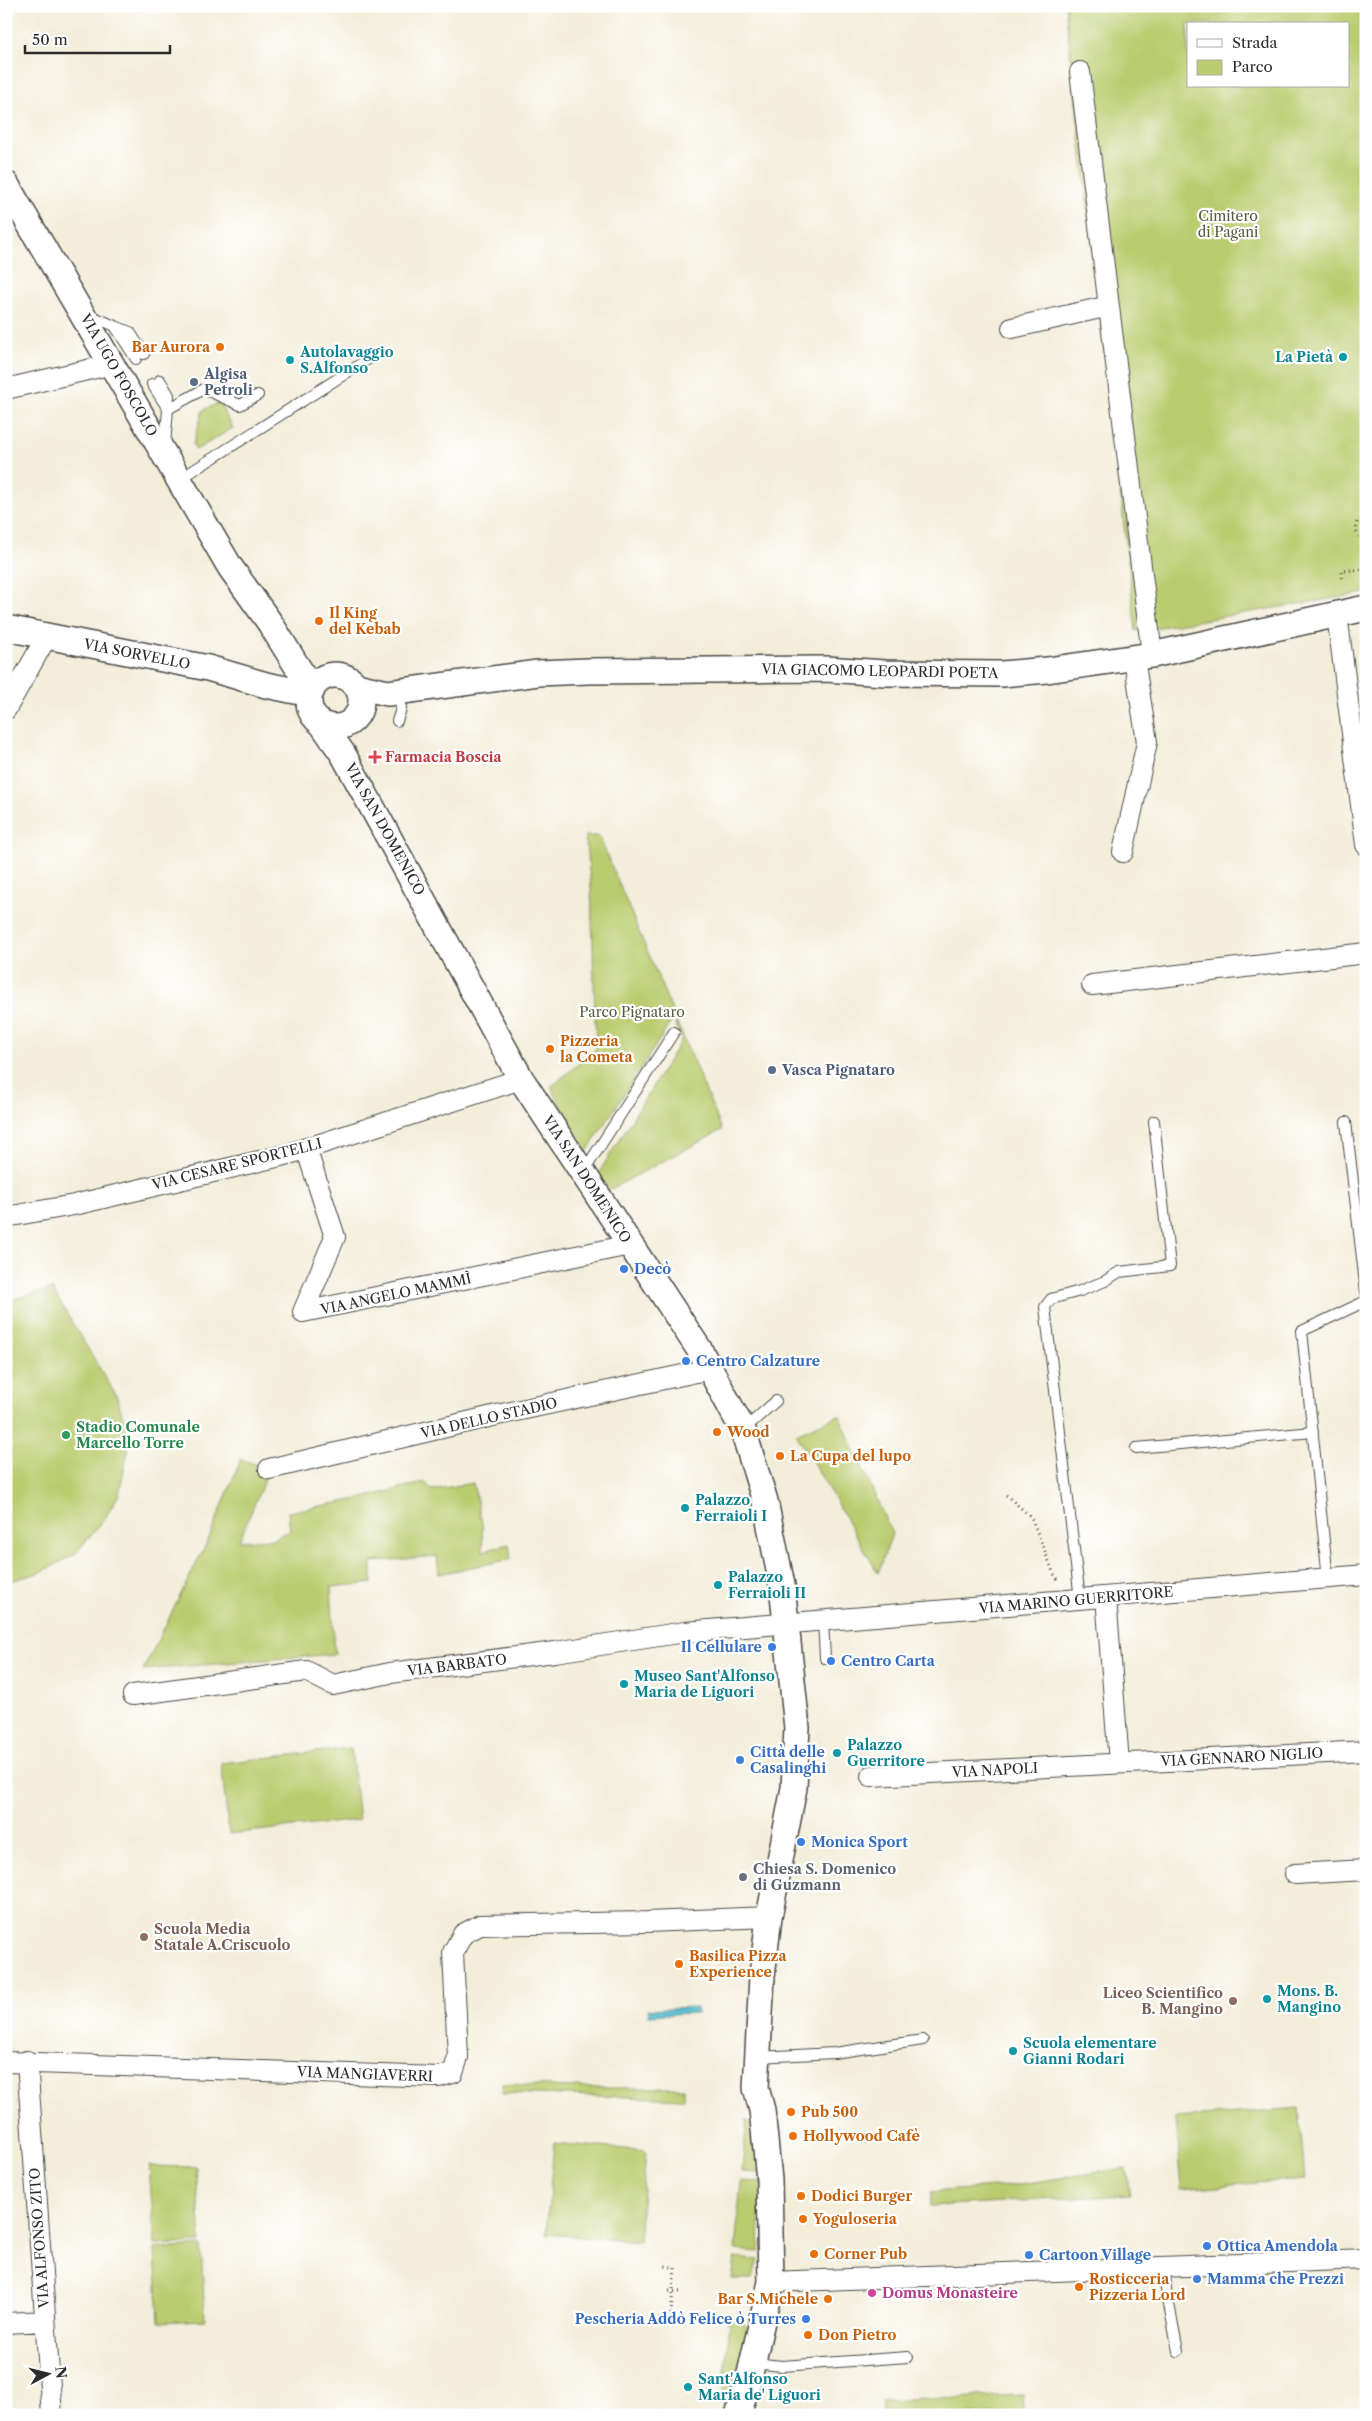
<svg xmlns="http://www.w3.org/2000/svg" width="1372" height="2421" viewBox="0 0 1372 2421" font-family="'Libre Caslon Text',serif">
<rect width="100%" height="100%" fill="#fff"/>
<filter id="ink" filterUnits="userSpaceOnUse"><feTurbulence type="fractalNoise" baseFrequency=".02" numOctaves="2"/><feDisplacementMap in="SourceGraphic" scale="10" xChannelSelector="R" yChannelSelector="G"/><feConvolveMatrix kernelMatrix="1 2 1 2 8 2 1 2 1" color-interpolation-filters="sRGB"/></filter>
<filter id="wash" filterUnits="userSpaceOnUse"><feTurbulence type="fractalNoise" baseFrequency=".0096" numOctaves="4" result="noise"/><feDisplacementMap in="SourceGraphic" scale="20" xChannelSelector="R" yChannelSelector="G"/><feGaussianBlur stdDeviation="1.12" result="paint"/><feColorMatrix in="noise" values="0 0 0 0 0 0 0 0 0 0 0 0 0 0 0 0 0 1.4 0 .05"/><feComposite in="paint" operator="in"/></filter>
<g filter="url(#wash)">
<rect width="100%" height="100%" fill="#f3edd9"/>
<!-- green -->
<path fill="#bbcc6f" stroke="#737c4d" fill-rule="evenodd" d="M1065 6H1366V593L1136 631ZM1188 24H1348V86H1188Z
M219 403 233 428 196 450 193 444 203 410Z
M585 836H599L722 1130 609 1190 598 1174 682 1039 673 1019 586 1153 551 1087 596 1049 591 887Z
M52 1289 117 1397 124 1420 128 1450 119 1494 104 1520 74 1555 39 1573 6 1582V1301Z
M839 1415 892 1534 878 1573 796 1434Z
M241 1459 269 1469 239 1541 273 1539 290 1530 288 1512 363 1498 425 1482 431 1490 473 1483 482 1523 483 1551 509 1544 511 1559 439 1574 437 1556 372 1562V1583L331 1587 335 1654 143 1670 210 1536Z
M351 1748 359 1820 229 1834 221 1763Z
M502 2084 596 2088H684V2099L503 2093Z
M1299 2108 1305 2179 1182 2189 1176 2118Z
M747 2119 760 2142 762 2173 742 2172Z
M554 2143 646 2151 639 2242 546 2234Z
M149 2166 196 2167 201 2243 155 2245Z
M1126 2168 1130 2195 931 2206V2192L1007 2186Z
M741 2181 761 2182 759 2252 735 2250Z
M201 2246 205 2320 159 2322 155 2249Z
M735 2258 758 2260 752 2279H732Z
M727 2314C734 2317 742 2321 747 2327 752 2336 741 2379 735 2389 732 2395 728 2399 722 2402L730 2323 726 2322Z
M1023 2395 1024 2415H881L882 2401Z"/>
<!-- water -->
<path fill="#52bccf" stroke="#3e747d" d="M696 2007V2013L649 2015 648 2009Z"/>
</g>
<g filter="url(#ink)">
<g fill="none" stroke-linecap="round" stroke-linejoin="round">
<!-- service casing -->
<g stroke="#494845" stroke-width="12">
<path id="service" d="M87 314 115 326 136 359
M115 326 130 332 144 354
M160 380 169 395 168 409
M152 384 168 409 165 445
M168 409 204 389 240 405 258 395
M180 479 370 358
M397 721 401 709 400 691
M1346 1122 1366 1292
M584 1171 674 1032
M743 1430 776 1401
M1136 1448 1313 1432
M1328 1579 1302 1331 1366 1301
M1080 1599 1045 1307 1051 1299 1080 1291 1105 1281 1119 1272 1170 1266 1154 1121
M823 1621 825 1658
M758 2057 834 2053 923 2040
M1165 2267 1166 2289 1178 2351
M753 2363 782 2366 908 2357"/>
</g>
<!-- minor casing -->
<g stroke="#494845" stroke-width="22">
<path id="minor" d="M1080 72 1152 655
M1012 328 1109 306
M6 389 113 364
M1337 614 1366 845
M6 709 47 636
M1123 852 1147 742 1134 658
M1092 985 1366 953
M6 1217 74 1205 289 1154 521 1079
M303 1312 630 1245
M303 1312 335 1237 306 1148
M269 1469 497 1415 710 1369
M1106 1597 1119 1763
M133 1695 306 1671 333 1685 390 1673 555 1652 685 1632 1366 1575
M871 1776 1366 1751
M1295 1874 1366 1870
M27 2061 52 2415
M6 2062 439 2077 453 2073 458 2057 453 1952 463 1934 480 1925 647 1922 769 1917
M771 2282 1366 2259
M6 2323 45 2321"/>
</g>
<!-- tertiary casing -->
<g stroke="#494845" stroke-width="28">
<path id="tertiary" d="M6 184 230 567 270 623 312 690
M6 628 208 668 266 685 310 694
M309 701a26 26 0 1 1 52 0a26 26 0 1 1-52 0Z
M356 686 388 693 538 673 588 671 826 669 885 673 1002 674 1047 670 1152 655 1366 608
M322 724 343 754 521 1079 699 1349 743 1430 765 1501 782 1585 797 1728 794 1788 769 1917 762 1976 756 2088 762 2110 769 2180 771 2282 749 2378 738 2415"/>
</g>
<!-- path -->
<path stroke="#494845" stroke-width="3" stroke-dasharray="1 4" stroke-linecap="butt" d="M1357 522 1356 530 1358 537
M1342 578V571L1365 569 1364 566
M1006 1495 1031 1517 1054 1574 1060 1582
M699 1971V1975
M669 2291 681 2292
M660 2324H670L675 2268 665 2266"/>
<!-- service -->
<use href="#service" stroke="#fff" stroke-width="10"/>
<!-- minor -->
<use href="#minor" stroke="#fff" stroke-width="20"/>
<!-- tertiary -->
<use href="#tertiary" stroke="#fff" stroke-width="25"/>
</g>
</g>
<!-- markers -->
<g fill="#e8710a" stroke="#fff" stroke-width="2">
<circle cx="220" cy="347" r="5"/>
<circle cx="319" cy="621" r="5"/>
<circle cx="550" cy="1049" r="5"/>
<circle cx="717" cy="1432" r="5"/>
<circle cx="780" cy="1456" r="5"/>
<circle cx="679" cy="1964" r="5"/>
<circle cx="791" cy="2112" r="5"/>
<circle cx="793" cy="2136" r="5"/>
<circle cx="801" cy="2196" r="5"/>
<circle cx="803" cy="2219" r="5"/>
<circle cx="814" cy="2254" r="5"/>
<circle cx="1079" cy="2287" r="5"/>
<circle cx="828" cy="2299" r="5"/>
<circle cx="808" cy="2335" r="5"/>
</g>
<g fill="#0f9aa8" stroke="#fff" stroke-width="2">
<circle cx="1343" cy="357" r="5"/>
<circle cx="290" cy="360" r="5"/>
<circle cx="685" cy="1508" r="5"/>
<circle cx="718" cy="1585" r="5"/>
<circle cx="624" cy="1684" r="5"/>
<circle cx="837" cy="1753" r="5"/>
<circle cx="1267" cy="1999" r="5"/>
<circle cx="1013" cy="2051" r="5"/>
<circle cx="688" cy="2387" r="5"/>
</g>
<g fill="#5c6f8a" stroke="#fff" stroke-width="2">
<circle cx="194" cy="382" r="5"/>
<circle cx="772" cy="1070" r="5"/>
</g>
<path fill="#e0444e" stroke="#fff" stroke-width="2" d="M372.5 749.5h5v5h5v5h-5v5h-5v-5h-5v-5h5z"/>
<g fill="#3f7fe0" stroke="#fff" stroke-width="2">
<circle cx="624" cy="1269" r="5"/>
<circle cx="686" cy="1361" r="5"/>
<circle cx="772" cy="1647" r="5"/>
<circle cx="831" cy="1661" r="5"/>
<circle cx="740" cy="1760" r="5"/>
<circle cx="801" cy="1842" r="5"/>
<circle cx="1207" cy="2246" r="5"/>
<circle cx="1029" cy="2255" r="5"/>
<circle cx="1197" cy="2279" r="5"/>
<circle cx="806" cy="2319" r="5"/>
</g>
<circle fill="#2e9e5b" stroke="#fff" stroke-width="2" cx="66" cy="1435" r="5"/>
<circle fill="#6b7280" stroke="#fff" stroke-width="2" cx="743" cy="1877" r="5"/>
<g fill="#8d6e63" stroke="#fff" stroke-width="2">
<circle cx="144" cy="1937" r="5"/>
<circle cx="1233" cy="2001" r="5"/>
</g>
<circle fill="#d1479c" stroke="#fff" stroke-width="2" cx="872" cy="2293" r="5"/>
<g text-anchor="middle" stroke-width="4.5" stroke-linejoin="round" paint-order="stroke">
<!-- park labels -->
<g font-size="14" fill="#565b3f" stroke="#fff">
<text x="1228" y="221">Cimitero<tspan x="1228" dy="16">di Pagani</tspan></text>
<text x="632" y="1017">Parco Pignataro</text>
</g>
<!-- food labels -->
<g font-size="14" font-weight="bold" fill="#c56008" stroke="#fff" text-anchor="start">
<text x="210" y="352" text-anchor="end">Bar Aurora</text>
<text x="329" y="618">Il King<tspan x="329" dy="16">del Kebab</tspan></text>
<text x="560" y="1046">Pizzeria<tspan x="560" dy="16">la Cometa</tspan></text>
<text x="727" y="1437">Wood</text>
<text x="790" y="1461">La Cupa del lupo</text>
<text x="689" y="1961">Basilica Pizza<tspan x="689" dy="16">Experience</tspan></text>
<text x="801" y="2117">Pub 500</text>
<text x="803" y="2141">Hollywood Cafè</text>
<text x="811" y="2201">Dodici Burger</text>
<text x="813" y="2224">Yoguloseria</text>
<text x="824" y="2259">Corner Pub</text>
<text x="1089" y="2284">Rosticceria<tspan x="1089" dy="16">Pizzeria Lord</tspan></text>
<text x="818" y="2304" text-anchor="end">Bar S.Michele</text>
<text x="818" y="2340">Don Pietro</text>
</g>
<!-- culture labels -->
<g font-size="14" font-weight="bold" fill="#0d838f" stroke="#fff" text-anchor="start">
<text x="300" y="357">Autolavaggio<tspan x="300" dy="16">S.Alfonso</tspan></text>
<text x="1333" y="362" text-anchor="end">La Pietà</text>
<text x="695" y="1505">Palazzo<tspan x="695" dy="16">Ferraioli I</tspan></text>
<text x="728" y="1582">Palazzo<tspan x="728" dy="16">Ferraioli II</tspan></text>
<text x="634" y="1681">Museo Sant'Alfonso<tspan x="634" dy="16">Maria de Liguori</tspan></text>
<text x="847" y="1750">Palazzo<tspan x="847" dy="16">Guerritore</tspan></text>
<text x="1277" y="1996">Mons. B.<tspan x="1277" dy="16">Mangino</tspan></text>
<text x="1023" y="2048">Scuola elementare<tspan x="1023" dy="16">Gianni Rodari</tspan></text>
<text x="698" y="2384">Sant'Alfonso<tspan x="698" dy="16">Maria de' Liguori</tspan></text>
</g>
<!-- service labels -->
<g font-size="14" font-weight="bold" fill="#4e5e75" stroke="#fff" text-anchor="start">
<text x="204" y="379">Algisa<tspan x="204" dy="16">Petroli</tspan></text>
<text x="782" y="1075">Vasca Pignataro</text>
</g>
<!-- street labels -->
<g font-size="14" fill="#2b2b2b" stroke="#fff">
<text transform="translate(119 375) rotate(60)" y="5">VIA UGO FOSCOLO</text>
<text transform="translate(137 654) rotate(11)" y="5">VIA SORVELLO</text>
<text transform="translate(880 671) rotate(1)" y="5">VIA GIACOMO LEOPARDI POETA</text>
<text transform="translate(385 829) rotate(61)" y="5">VIA SAN DOMENICO</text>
<text transform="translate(237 1164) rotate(-14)" y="5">VIA CESARE SPORTELLI</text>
<text transform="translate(587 1179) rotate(57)" y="5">VIA SAN DOMENICO</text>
<text transform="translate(396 1294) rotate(-12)" y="5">VIA ANGELO MAMMÌ</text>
<text transform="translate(489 1418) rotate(-13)" y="5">VIA DELLO STADIO</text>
<text transform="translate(1076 1600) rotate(-5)" y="5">VIA MARINO GUERRITORE</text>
<text transform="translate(457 1665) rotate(-7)" y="5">VIA BARBATO</text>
<text transform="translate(1242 1757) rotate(-3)" y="5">VIA GENNARO NIGLIO</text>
<text transform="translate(995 1770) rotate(-3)" y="5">VIA NAPOLI</text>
<text transform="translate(365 2074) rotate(2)" y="5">VIA MANGIAVERRI</text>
<text transform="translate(39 2238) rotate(-94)" y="5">VIA ALFONSO ZITO</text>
</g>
<!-- health labels -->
<g font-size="14" font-weight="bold" fill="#be3a42" stroke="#fff" text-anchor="start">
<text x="385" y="762">Farmacia Boscia</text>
</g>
<!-- shop labels -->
<g font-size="14" font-weight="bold" fill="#366cbe" stroke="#fff" text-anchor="start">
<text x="634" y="1274">Decò</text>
<text x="696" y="1366">Centro Calzature</text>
<text x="762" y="1652" text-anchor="end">Il Cellulare</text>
<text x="841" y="1666">Centro Carta</text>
<text x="750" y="1757">Città delle<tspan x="750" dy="16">Casalinghi</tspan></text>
<text x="811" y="1847">Monica Sport</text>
<text x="1217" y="2251">Ottica Amendola</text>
<text x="1039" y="2260">Cartoon Village</text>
<text x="1207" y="2284">Mamma che Prezzi</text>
<text x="796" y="2324" text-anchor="end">Pescheria Addò Felice ò Turres</text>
</g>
<!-- leisure labels -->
<g font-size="14" font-weight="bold" fill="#27864d" stroke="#fff" text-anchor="start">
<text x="76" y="1432">Stadio Comunale<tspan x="76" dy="16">Marcello Torre</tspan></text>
</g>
<!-- worship labels -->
<g font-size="14" font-weight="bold" fill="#5b616d" stroke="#fff" text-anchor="start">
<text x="753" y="1874">Chiesa S. Domenico<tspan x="753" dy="16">di Guzmann</tspan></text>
</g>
<!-- education labels -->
<g font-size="14" font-weight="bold" fill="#785e54" stroke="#fff" text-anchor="start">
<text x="154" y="1934">Scuola Media<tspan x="154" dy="16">Statale A.Criscuolo</tspan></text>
<text x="1223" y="1998" text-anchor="end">Liceo Scientifico<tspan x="1223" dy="16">B. Mangino</tspan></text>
</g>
<!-- hotel labels -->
<g font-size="14" font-weight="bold" fill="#b23c85" stroke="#fff" text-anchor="start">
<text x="882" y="2298">Domus Monasteire</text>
</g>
</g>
<!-- margin -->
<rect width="1372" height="2421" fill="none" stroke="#fff" stroke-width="25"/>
<!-- legend -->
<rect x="1187" y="22" width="162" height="65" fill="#ffffff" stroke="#aaaaaa"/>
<rect x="1197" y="39" width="25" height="8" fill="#ffffff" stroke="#aaaaaa"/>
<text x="1232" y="48" font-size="15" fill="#2b2b2b">Strada</text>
<rect x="1197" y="60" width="25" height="15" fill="#bbcc6f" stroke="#aaaaaa"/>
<text x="1232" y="72" font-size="15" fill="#2b2b2b">Parco</text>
<!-- north arrow -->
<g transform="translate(48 2374) rotate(83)" stroke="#ffffff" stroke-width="4" paint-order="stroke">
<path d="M0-4L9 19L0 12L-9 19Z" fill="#2b2b2b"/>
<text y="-8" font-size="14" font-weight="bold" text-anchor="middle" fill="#2b2b2b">N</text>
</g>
<!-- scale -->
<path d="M25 45v8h145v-8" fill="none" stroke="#2b2b2b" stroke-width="2.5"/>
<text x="32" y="45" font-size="15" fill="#2b2b2b" stroke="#ffffff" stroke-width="4" paint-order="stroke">50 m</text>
</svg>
